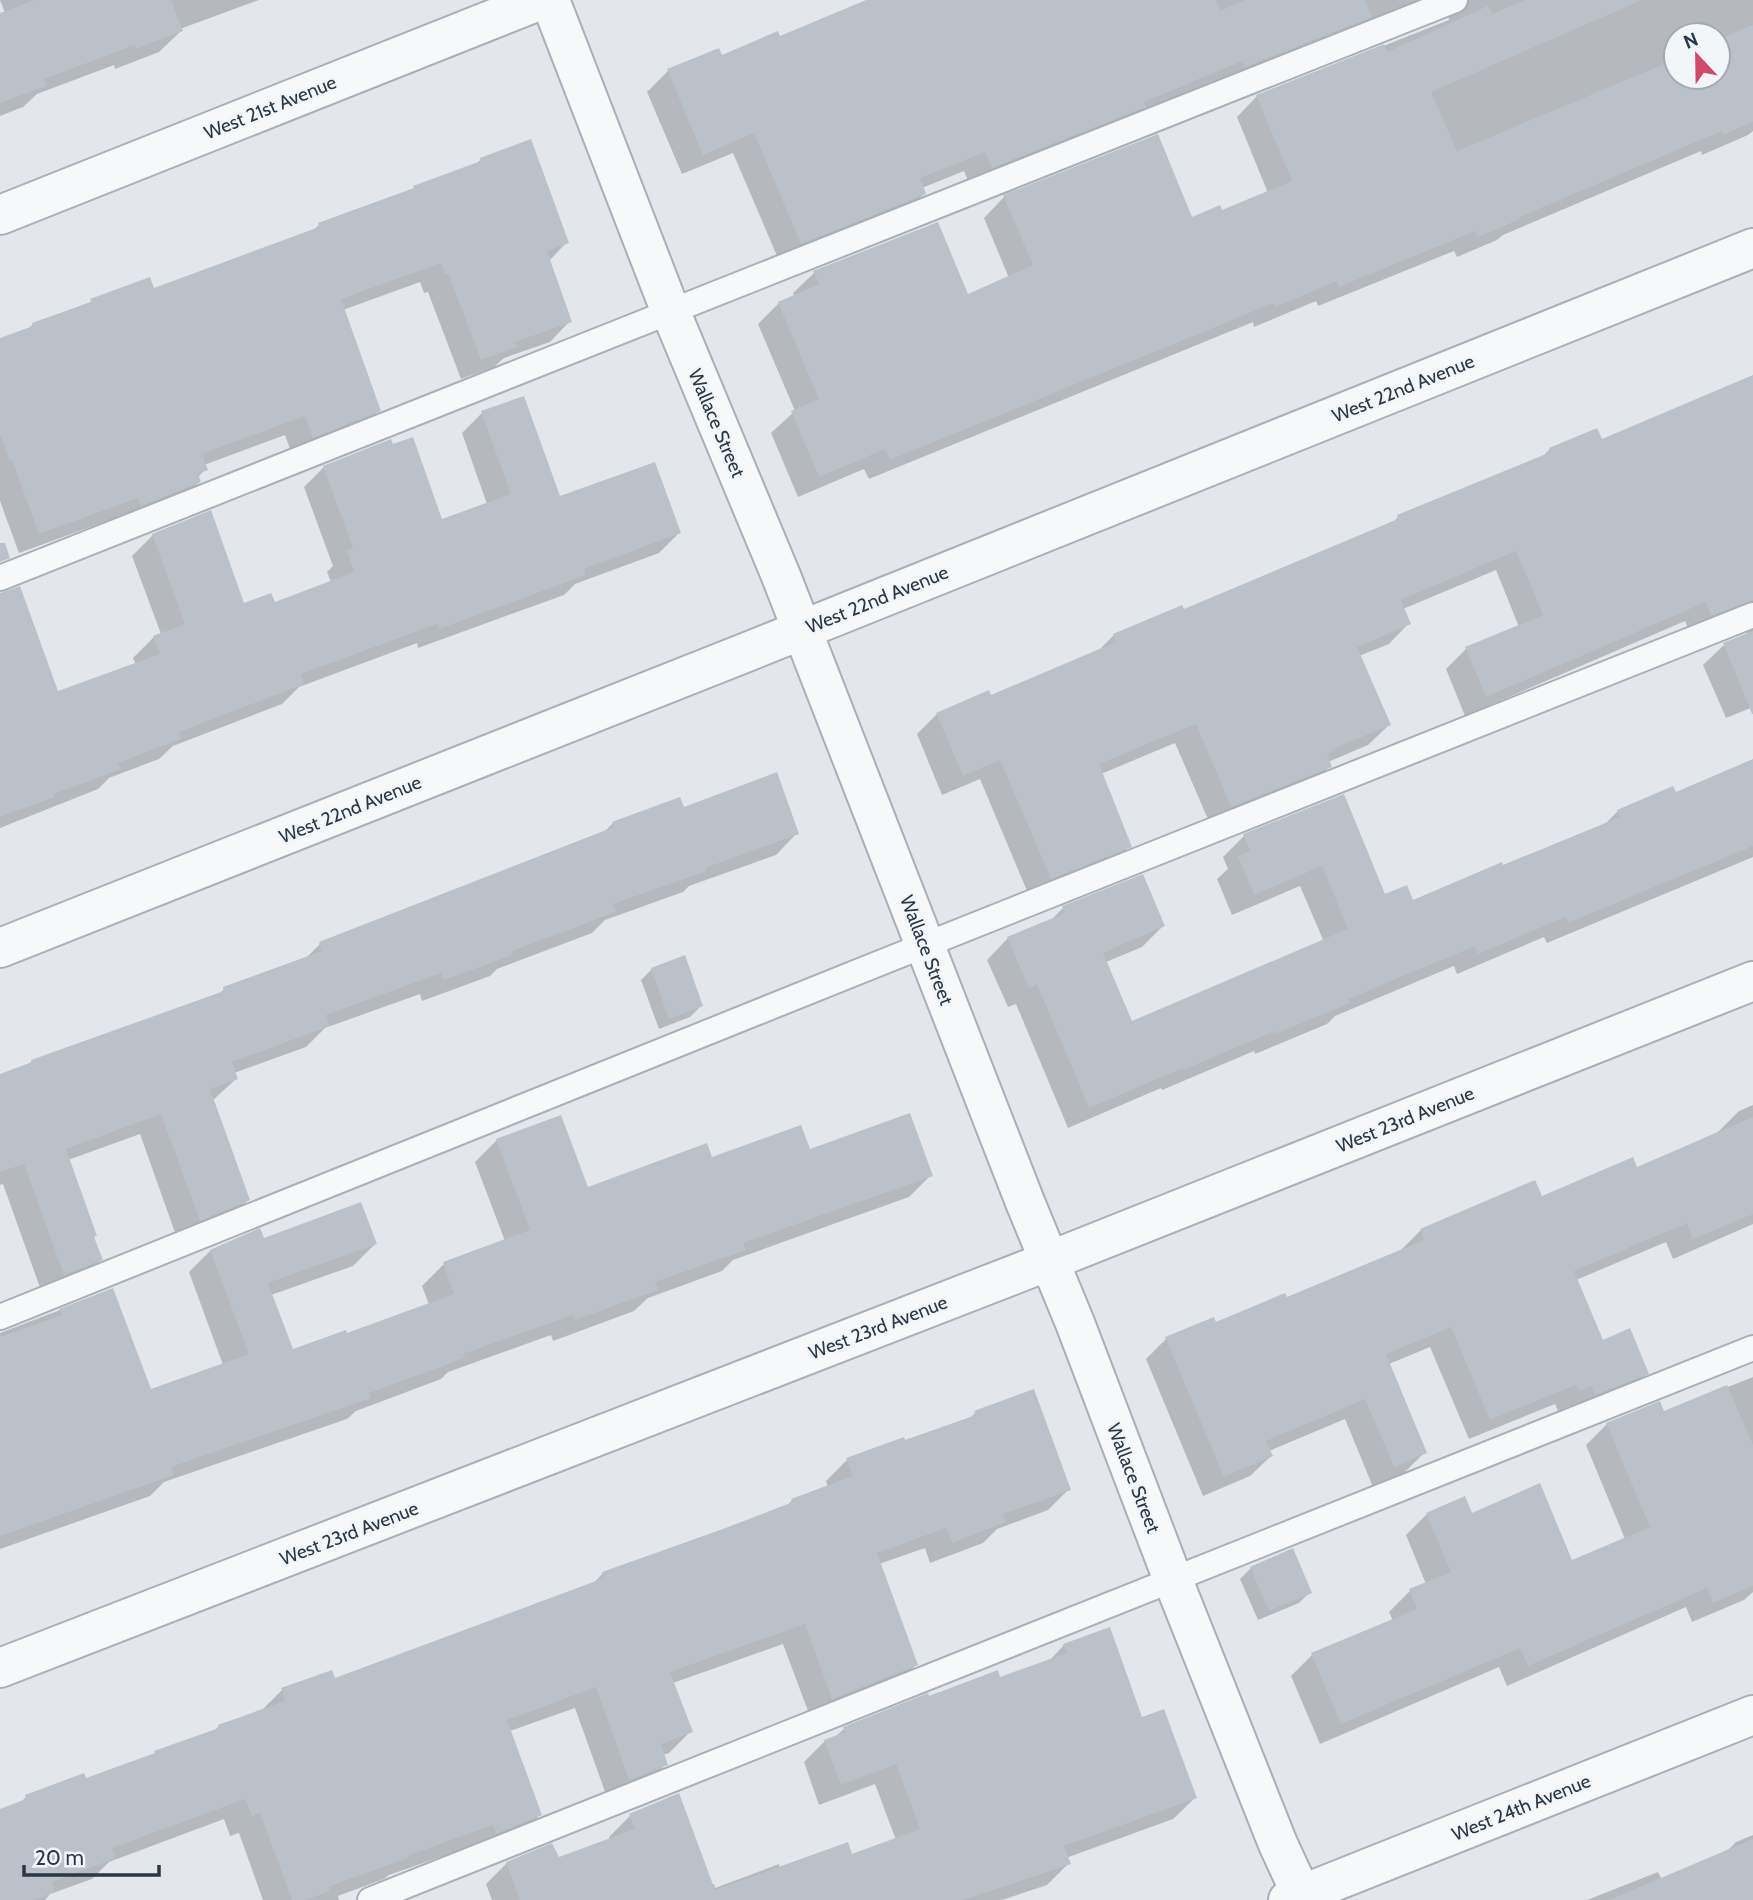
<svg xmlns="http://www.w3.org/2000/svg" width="1753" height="1900" viewBox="0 0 1753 1900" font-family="Cabin,sans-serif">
<rect width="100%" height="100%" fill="#e3e7ec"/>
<!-- shadow -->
<path fill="#0003" fill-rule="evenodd" d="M0 0H259L180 29 181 31 159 52 115 69 114 65 37 94 23 107 0 116V15L5 13Z
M873 0H1753V131L1748 135 1702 155 1701 151 1503 235 1497 240 1457 257 1454 251 1318 306 1316 301 1254 327 1253 322 869 479 864 469 798 497 771 433 795 411 758 324 779 303 795 297 793 293 814 273 967 296 1009 278 984 218 1004 197 1191 219 1221 213 1268 193 1237 117 1257 96 1449 20 1448 15 971 188 964 171 922 188 924 194 903 215 780 263 733 153 682 174 647 92 668 71 780 38ZM1676 35H1718V77H1676Z
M481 159 567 242 549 261 570 321 550 342 504 358 494 367 461 379 428 292 424 293 420 282 343 310 379 410 359 431 293 457 285 435 204 465 206 469 197 478 199 482 178 502 121 525 118 517 19 553 0 501V340L27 330 33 324 149 280 153 290 312 231 319 225 475 165Z
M1753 379V707L1726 718 1703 665 1724 645 1747 634V630L1691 635 1685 621 1465 716 1446 669 1466 649 1519 627 1496 570 1403 609 1409 623 1389 644 1359 656 1389 725 1368 745 1328 762 1330 766 1310 787 1211 826 1175 743 1101 774 1130 846 1110 866 1030 898 980 779 942 795 917 734 937 714 990 698 1097 652 1114 635 1183 611 1390 525 1398 517 1542 457 1550 449 1601 441Z
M482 413 559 499 679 533 659 553 575 584 564 595 418 648 417 643 299 687 282 704 173 746 159 759 109 778 98 789 0 828V616L57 693 136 665 133 658 154 637 161 634 132 556 153 535 242 605 274 604 331 582 327 572 333 566 304 487 324 467 441 521 487 504 462 433Z
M1753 760V857L1547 943 1544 937 1457 974 1454 966 1335 1016 1327 1024 1255 1054 1254 1051 1162 1090 1161 1088 1068 1128 1016 1004 1008 1007 987 960 1008 938 1050 921 1063 908 1163 926 1142 947 1106 962 1131 1023 1324 942 1300 886 1232 915 1217 879 1228 869 1223 857 1244 836 1343 796 1384 896 1412 902 1604 825 1618 811 1675 795Z
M682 809 797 833 776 855 689 886 683 892 605 920 592 933 497 969 490 976 422 1001 420 994 325 1028 306 1047 234 1073 236 1079 212 1101 248 1200 227 1222 178 1241 140 1134 68 1160 101 1259 79 1281 43 1296 3 1184 0 1185V1076L27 1066 32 1061 218 995 224 989 305 959 320 944 602 834 613 823Z
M652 969 701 1006 690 1017 659 1029 641 980Z
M1753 1105V1224L1673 1259 1666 1242 1576 1280 1602 1342 1647 1373 1626 1394 1574 1415 1570 1406 1558 1411 1555 1404 1469 1439 1430 1347 1389 1364 1425 1452 1404 1473 1373 1487 1345 1419 1269 1451 1271 1456 1250 1476 1203 1496 1146 1359 1166 1339 1286 1299 1400 1251 1421 1230 1541 1198 1636 1169 1718 1132 1739 1111Z
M497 1140 587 1189 711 1159 809 1152 931 1175 909 1197 733 1260 722 1271 648 1298 634 1311 553 1341 551 1335 448 1372 441 1379 356 1411 347 1419 164 1482 150 1496 0 1549V1333L112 1290 150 1392 223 1365 189 1272 211 1250 263 1240 375 1244 353 1266 271 1295 292 1352 346 1335 429 1305 422 1286 444 1264 505 1241 475 1162Z
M1753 1377V1592L1744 1600 1692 1622 1686 1607 1507 1686 1499 1667 1320 1744 1291 1676 1312 1655 1393 1621 1389 1612 1410 1591 1426 1584 1406 1535 1427 1514 1471 1515 1571 1562 1625 1539 1586 1445 1607 1424 1663 1413Z
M975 1413 1069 1489 1048 1510 997 1529 983 1543 930 1563 925 1548 879 1564 916 1665 894 1686 811 1719 783 1644 673 1683 691 1731 669 1753 663 1755 666 1764 645 1786 608 1800 575 1708 510 1731 540 1815 519 1836 475 1854 472 1846 389 1875 384 1879 338 1896 339 1900H263L239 1833 230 1836 224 1819 109 1862 92 1879 50 1894 45 1900H0V1811L19 1804 26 1797 85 1780 213 1732 219 1726 260 1712 282 1690 334 1681 593 1584 603 1573 787 1506 792 1500 828 1487 826 1481 847 1460 904 1443 969 1419Z
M1251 1568 1310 1592 1299 1603 1258 1620 1240 1579Z
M1064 1645 1141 1720 1195 1798 1173 1819 1066 1858 1069 1863 1047 1885 1002 1900H492L486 1884 507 1863 558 1859 610 1840 609 1837 630 1816 711 1885 714 1884 715 1888 779 1864 780 1868 851 1856 896 1840 875 1784 819 1805 804 1762 825 1741 835 1737 844 1729 928 1698 999 1679 1048 1662Z
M1753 1835V1900H1587L1658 1872 1662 1880 1725 1853 1736 1842Z"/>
<!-- building -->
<path fill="#bac1c9" d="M35 0H171L183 31 136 49 135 45 44 79 47 86 0 103V13Z
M866 0H1216L1220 11 1246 0H1365L1372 17 1245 67 1242 61 1144 102 1146 107 992 168 985 152 920 178 926 194 801 244 754 133 703 155 667 69 719 48 722 55 778 31 780 36Z
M1525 0H1642L1431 92 1457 151 1676 59V77H1718V39L1753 25V122L1723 135 1722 131 1519 217 1520 219 1478 237 1475 231 1339 287 1337 281 1275 307 1274 303 890 460 885 449 819 477 791 411 819 399 778 302 819 284 813 271 938 222 968 294 1033 265 1003 195 1158 134 1192 217 1220 205 1222 210 1292 181 1256 95 1384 44 1387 52 1488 6 1492 14Z
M531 139 569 243 547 251 572 322 515 342 517 347 481 360 448 273 445 274 441 263 341 299 381 411 313 438 305 416 202 454 208 470 198 474 201 482 141 506 138 498 39 534 12 460 10 461 0 434V338L33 326 32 323 91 302 90 299 150 277 154 288 238 257 319 227 318 223 414 188 413 186 481 161 480 158Z
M1753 375V600L1711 616 1706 602 1486 697 1465 647 1543 615 1516 551 1401 600 1411 624 1357 647 1391 725 1335 748 1336 750 1327 754 1332 767 1231 807 1196 724 1099 764 1132 847 1051 879 1000 760 963 776 936 713 989 690 991 695 1116 642 1113 634 1182 605 1184 609 1398 519 1397 515 1551 452 1549 448 1597 428 1602 439Z
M524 396 560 496 655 462 681 533 584 569 586 575 439 629 437 624 301 674 304 684 179 732 181 739 118 763 121 769 54 794 55 797 0 817V593L20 586 58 691 160 654 153 636 185 624 152 534 211 510 244 603 271 593 275 602 354 572 347 550 353 548 323 466 391 439 393 444 413 437 442 519 511 494 481 411Z
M0 543H5L10 558 0 562Z
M1753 631V714H1752L1723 643Z
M1753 759V846L1568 923 1566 917 1478 954 1475 946 1348 999 1350 1003 1276 1034 1275 1031 1183 1070V1068L1089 1108 1037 984 1029 988 1007 937 1065 913 1062 906 1143 874 1165 926 1103 953 1132 1021 1348 929 1322 866 1254 895 1238 856 1250 851 1243 834 1344 794 1385 894 1407 885 1413 900 1502 862 1503 865 1620 817 1617 810 1673 786 1676 792Z
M777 772 799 834 705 868 707 871 613 904 616 912 512 951 513 955 444 980 441 973 326 1015 330 1026 232 1062 238 1079 210 1089 250 1200 200 1221 161 1114 66 1149 97 1236 94 1237 103 1260 64 1275 24 1164 0 1172V1074L32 1062 31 1060 224 991 223 987 322 951 319 942 614 827 612 822 680 797 684 807Z
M685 955 703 1006 669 1019 651 968Z
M910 1113 933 1176 743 1243 746 1250 655 1282 658 1290 575 1320 573 1315 463 1354 465 1358 369 1393 371 1398 171 1467 174 1475 0 1536V1337L62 1315 59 1309 113 1288 151 1389 249 1354 210 1250 260 1228 264 1238 361 1202 377 1244 268 1283 293 1349 346 1330 347 1333 454 1294 443 1262 530 1230 496 1139 561 1115 588 1187 707 1143 712 1157 801 1125 810 1149Z
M1753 1117V1214L1693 1239 1687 1223 1574 1271 1603 1340 1630 1328 1649 1374 1595 1395 1591 1386 1579 1391 1576 1385 1490 1420 1451 1327 1386 1354 1427 1453 1394 1467 1365 1399 1266 1441 1273 1456 1224 1477 1165 1337 1214 1317 1216 1322 1285 1293 1287 1297 1424 1240 1420 1229 1535 1180 1542 1196 1633 1157 1637 1167Z
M1727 1385 1753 1445V1586L1713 1603 1707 1588 1528 1666 1520 1648 1341 1724 1311 1653 1417 1609 1409 1589 1451 1572 1426 1513 1465 1496 1472 1513 1540 1483 1572 1560 1650 1527 1606 1423 1660 1401 1664 1411Z
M1034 1389 1071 1490 1003 1514 1006 1522 952 1543 946 1528 877 1553 918 1665 832 1699 805 1624 670 1672 693 1732 661 1744 668 1765 629 1780 596 1687 507 1720 542 1815 496 1834 493 1825 407 1856 408 1858 328 1887 330 1891 306 1900H292L260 1813 252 1816 245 1799 112 1848 116 1858 52 1882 55 1892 33 1900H0V1809L26 1799 25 1795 84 1773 86 1778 155 1753 154 1751 219 1728 218 1725 285 1701 281 1688 332 1670 335 1678 604 1578 602 1572 723 1529 793 1502 791 1499 853 1476 846 1458 904 1437 905 1440 976 1415 974 1411Z
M1293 1548 1312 1593 1269 1611 1250 1567Z
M1110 1627 1142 1717 1164 1709 1197 1798 1064 1846 1071 1864 963 1900H520L506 1862 552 1843 559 1857 635 1829 629 1814 679 1793 715 1890 848 1842 852 1854 920 1829 896 1764 841 1785 824 1740 845 1732 843 1727 928 1693 929 1696 998 1670 1000 1677 1067 1653 1063 1644Z
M1753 1839V1900H1609Z"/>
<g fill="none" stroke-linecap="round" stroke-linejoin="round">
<!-- service casing -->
<g stroke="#a8afb6" stroke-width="28">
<path id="service" d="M0 578 1455 0
M0 1317 875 965 1753 615
M370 1900 1753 1348"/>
</g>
<!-- minor casing -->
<g stroke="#a8afb6" stroke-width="42">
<path id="minor" d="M550 0 670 310 781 576 1025 1202 1075 1323 1173 1580 1278 1844 1304 1900
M0 215 541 0
M0 948 747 652 1753 248
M0 1668 1049 1261 1753 981
M1288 1900 1753 1715"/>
</g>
<!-- service -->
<use href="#service" stroke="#f6f8fa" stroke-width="24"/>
<!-- minor -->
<use href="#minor" stroke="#f6f8fa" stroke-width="38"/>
</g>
<g text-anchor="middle" stroke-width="5" stroke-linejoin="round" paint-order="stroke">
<!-- street labels -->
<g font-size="19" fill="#2a3744" stroke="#f3f6f9">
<text transform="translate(270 107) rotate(-22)" y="7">West 21st Avenue</text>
<text transform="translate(1403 388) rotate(-22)" y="7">West 22nd Avenue</text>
<text transform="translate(717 423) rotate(67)" y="7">Wallace Street</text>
<text transform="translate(877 599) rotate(-22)" y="7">West 22nd Avenue</text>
<text transform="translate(350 809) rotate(-22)" y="7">West 22nd Avenue</text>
<text transform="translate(927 950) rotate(69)" y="7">Wallace Street</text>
<text transform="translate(1405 1119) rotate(-22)" y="7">West 23rd Avenue</text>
<text transform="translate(878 1327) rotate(-21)" y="7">West 23rd Avenue</text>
<text transform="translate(1134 1478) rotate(69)" y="7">Wallace Street</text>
<text transform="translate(349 1533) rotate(-21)" y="7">West 23rd Avenue</text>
<text transform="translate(1521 1807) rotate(-22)" y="7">West 24th Avenue</text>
</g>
</g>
<!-- north arrow -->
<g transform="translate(1697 56) rotate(338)"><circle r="33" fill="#f3f6f9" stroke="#a3aab1" stroke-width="2"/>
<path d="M0-5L12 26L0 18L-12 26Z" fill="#d2476c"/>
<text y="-10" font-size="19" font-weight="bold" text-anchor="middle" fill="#2a3744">N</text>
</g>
<!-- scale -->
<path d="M24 1865v10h135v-10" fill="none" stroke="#2a3744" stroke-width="3.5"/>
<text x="35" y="1865" font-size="21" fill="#2a3744" stroke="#f3f6f9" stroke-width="5" paint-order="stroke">20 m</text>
</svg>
